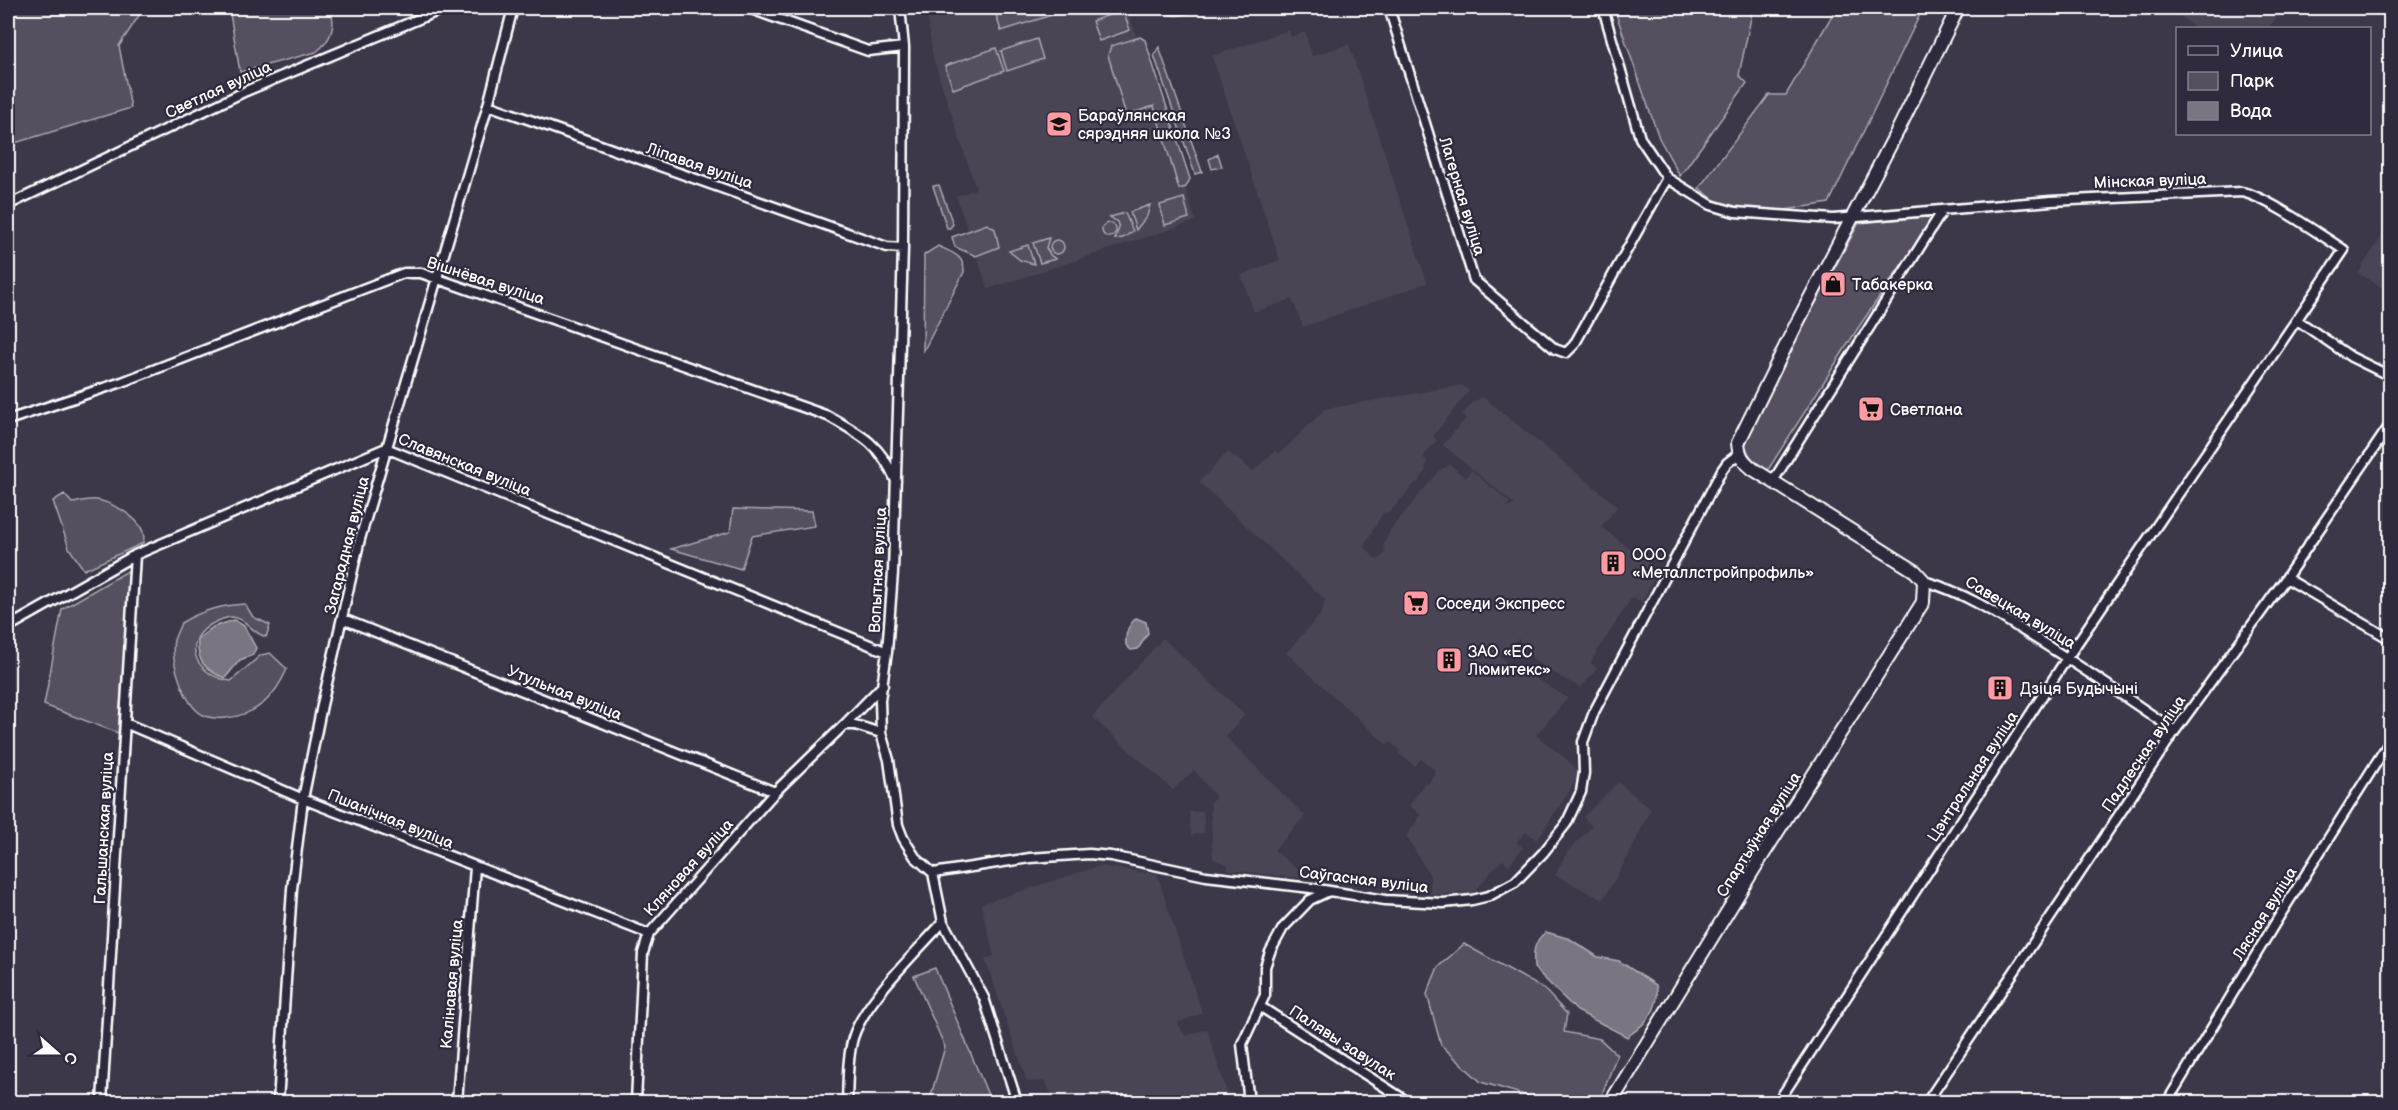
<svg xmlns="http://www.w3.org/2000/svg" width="2398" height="1110" viewBox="0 0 2398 1110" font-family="'Balsamiq Sans',sans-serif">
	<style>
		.built { fill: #494455 }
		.green { fill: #555060; stroke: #aaa8b0; stroke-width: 1.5 }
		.water { fill: #797682; stroke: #afadb4; stroke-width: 1.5 }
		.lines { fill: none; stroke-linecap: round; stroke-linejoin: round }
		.minor-casing { stroke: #fff; stroke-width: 13 }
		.secondary-casing { stroke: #fff; stroke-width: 16 }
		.minor { stroke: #2f2a3d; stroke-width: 8 }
		.secondary { stroke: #2f2a3d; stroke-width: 12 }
		.labels { text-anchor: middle; stroke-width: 4.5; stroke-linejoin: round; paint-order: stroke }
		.street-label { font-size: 16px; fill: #fff; stroke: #2f2a3d }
		.poi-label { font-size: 16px; fill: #fff; stroke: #2f2a3d; text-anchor: start }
	</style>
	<rect width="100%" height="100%" fill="#3c3749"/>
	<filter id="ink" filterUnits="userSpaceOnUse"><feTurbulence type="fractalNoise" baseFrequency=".0167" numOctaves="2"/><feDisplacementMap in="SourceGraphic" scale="12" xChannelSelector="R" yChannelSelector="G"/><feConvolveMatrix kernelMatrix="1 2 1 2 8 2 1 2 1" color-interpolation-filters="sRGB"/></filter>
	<g filter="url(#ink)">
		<path class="built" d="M926,8H1127L1196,221L988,289L956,196L976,189L933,58Z
			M2171,8H2285L2268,28H2194Z
			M1289,30L1291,37L1305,32L1312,56L1349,44L1427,283L1303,327L1292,299L1254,312L1241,275L1280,260L1212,56Z
			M2390,223V293L2358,273Z
			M1462,385L1469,391L1433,436L1437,440L1423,457L1427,461L1425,472L1418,483L1416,482L1391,511L1383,513L1364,546L1373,556L1378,560L1385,553L1384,544L1390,530L1440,470L1450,465L1466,478L1471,470L1510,503L1507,507H1511L1514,504L1443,445L1466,418L1462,415L1473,402L1483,397L1618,506L1601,527L1653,566V580L1642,602L1632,597L1590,663L1597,668L1581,688L1548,670L1527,654L1531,650L1518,639L1499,656L1524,677L1528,673L1568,698L1536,735L1570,762L1580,775L1537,840L1526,832L1516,842L1523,848L1509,865L1502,860L1473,893L1436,895L1430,893V876L1406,836L1421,815L1409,806L1425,782L1428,784L1436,771L1421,759L1415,766L1398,753L1400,750L1390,742L1387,745L1286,653L1321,614L1326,598L1325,600L1199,482L1228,452L1253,471L1275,451L1279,454L1325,409Z
			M1163,638L1245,715L1226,737L1305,816L1274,850L1301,872L1299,878L1228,870V865L1213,859L1210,802L1216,797L1194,770L1173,790L1092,717Z
			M1618,782L1651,809L1629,855L1603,900L1555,875L1568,851L1592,826L1583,817Z
			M1203,811L1205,833L1191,835L1189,812Z
			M1099,866L1157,874L1202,1013L1178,1023L1185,1036L1207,1029L1230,1102H1055L1045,1081L1027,1082L985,959L994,956L981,904Z"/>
		<path class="green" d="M8,8H144L119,46L131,108L8,145Z
			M229,8H330C337,25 331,41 316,52L240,72Z
			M994,8H1074L1001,31Z
			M1159,8H1204C1189,13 1172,22 1159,8Z
			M1614,8H1753L1739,75L1747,83L1680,176L1659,138Z
			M1827,8H1923L1829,203L1779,211L1722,206L1699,188L1769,95H1786L1834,12Z
			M1123,10L1130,30L1099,41L1092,21Z
			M1140,37L1145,40L1190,179L1186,187L1179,189L1154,106L1126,115L1108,55L1111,46Z
			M1037,39L1043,59L1007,71L1001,51Z
			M1159,47L1202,172L1195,174L1154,55Z
			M996,48L1004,71L953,89L945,66Z
			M1218,154L1222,167L1212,169L1209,159Z
			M939,185L953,224L950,228H947L933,186Z
			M1184,198L1189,218L1165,225L1160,205Z
			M1150,205L1147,216L1136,230L1130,212Z
			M1125,213L1133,231L1123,238L1115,239L1119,228L1117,222L1110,217Z
			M1935,216L1858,328L1766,473C1752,459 1742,451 1746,431L1859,223Z
			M1102 230a7 7 0 1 1 14 0a7 7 0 1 1-14 0Z
			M987,224L995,229L999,247L976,256L955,247L952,237Z
			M1049,238L1046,248L1051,256L1056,259L1040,263L1033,243Z
			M1050 247a7 7 0 1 1 14 0a7 7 0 1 1-14 0Z
			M1028,245L1034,264L1020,260L1009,251Z
			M938,246C950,252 965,255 964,272L923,352L924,255Z
			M64,494L72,503C80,502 88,499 96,500C113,502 150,522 143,543L84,570L69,548L53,501Z
			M733,509L812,511L815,526L752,536L741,569L671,549L730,532Z
			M131,569L118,733L44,705L62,609Z
			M245,604L253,617L270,625L266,637C251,633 246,617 231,617C224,618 215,622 210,625C178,646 201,678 231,681L261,655L270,653L287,669C275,697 257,715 226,718C219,719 209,718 203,715C184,705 170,660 174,640C176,634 179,628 181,623C200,611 222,605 245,604Z
			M1464,944L1544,989L1567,1014L1564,1032L1600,1039L1617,1055L1599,1102H1548L1481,1082L1441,1045L1427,994L1438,967Z
			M935,968L991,1102H929L945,1047L914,976Z"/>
		<path class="water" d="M1136,618L1146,622L1148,633L1138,649L1131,650L1126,645C1125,635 1128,625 1136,618Z
			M234,620L244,626L256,648L253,655L240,660L225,678C205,671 196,660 198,639L213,627Z
			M1546,932L1570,939L1598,957L1619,961L1656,985C1662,1008 1645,1025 1627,1037L1577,1011L1534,968C1533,954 1533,941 1546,932Z"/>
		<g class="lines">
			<defs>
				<path id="minor" d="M748,8L868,51L904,47
					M900,8L904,47L903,248L893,572L887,652L880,700L881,733L889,760L898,825L903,838L915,857L933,873L943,922L984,998L1017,1102
					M1389,8L1474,280L1555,349L1566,353L1574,345L1667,178
					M1603,8L1640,138L1667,178L1711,205L1735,212L1833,219L2051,201L2241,192C2264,195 2322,236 2344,250L2067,658L1778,1102
					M488,105L887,247L903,248
					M8,205L246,91L445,8
					M2297,320L2351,357L2390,376
					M8,420L122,382L404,273H421L828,416C862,435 880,444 896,481
					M1773,481L1943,210
					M2286,578L2390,639
					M1924,581C1963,592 1996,613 2030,635C2079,665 2127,698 2175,731
					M343,619L775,792
					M8,627L135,555L386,448L887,652
					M125,723L303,799L649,934
					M844,725L883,685
					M933,873L1030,858L1089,854L1111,856L1206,876L1311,888L1385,900L1443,903L1472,900L1489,896L1515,882L1543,853L1566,824L1581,792L1584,773L1583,742L1594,712L1722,470L1727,463L1739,454
					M1261,1007L1408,1102
					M102,1102L135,555
					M278,1102L292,889L303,799L322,705L360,539L488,105L513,8
					M457,1102L475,867
					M636,1102L643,953L649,934L775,792L844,725H855L881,733
					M847,1102C848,1081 847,1059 853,1038C864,1001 917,952 943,922
					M1249,1102L1242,1044L1265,995V967L1270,952L1283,928L1310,900L1327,892
					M1927,1102L2175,731L2286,578L2390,425
					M2167,1102L2277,920L2390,741"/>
				<path id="secondary" d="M1611,1102L1755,867L1923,602L1924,581L1915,571L1753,469C1743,461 1739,456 1738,443L1796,325L1899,128L1958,8"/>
			</defs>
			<use href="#minor" class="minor-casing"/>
			<use href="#secondary" class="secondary-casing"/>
			<use href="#minor" class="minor"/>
			<use href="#secondary" class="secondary"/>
		</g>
	</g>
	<defs>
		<symbol id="school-square" viewBox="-11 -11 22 22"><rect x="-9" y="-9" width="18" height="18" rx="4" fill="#ff9aa2" stroke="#2f2a3d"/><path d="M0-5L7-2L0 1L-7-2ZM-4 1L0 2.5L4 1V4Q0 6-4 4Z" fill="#111"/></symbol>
		<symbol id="shop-square" viewBox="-11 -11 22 22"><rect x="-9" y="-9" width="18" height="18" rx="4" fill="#ff9aa2" stroke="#2f2a3d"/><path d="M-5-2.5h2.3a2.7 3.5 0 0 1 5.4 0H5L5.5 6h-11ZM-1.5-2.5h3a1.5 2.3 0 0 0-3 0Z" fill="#111"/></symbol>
		<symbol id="supermarket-square" viewBox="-11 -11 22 22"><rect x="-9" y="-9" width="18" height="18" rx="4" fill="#ff9aa2" stroke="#2f2a3d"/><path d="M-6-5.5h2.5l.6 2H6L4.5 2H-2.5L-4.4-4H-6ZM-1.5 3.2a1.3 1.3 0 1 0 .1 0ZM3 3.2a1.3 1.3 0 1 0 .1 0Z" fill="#111"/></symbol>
		<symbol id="building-square" viewBox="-11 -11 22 22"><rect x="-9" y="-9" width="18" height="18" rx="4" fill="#ff9aa2" stroke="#2f2a3d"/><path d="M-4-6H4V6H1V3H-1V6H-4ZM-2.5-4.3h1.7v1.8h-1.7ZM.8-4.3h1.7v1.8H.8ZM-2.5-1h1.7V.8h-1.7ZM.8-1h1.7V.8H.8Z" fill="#111"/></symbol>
	</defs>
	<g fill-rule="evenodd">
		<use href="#school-square" x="1044" y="109" width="30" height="30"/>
		<use href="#shop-square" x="1818" y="269" width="30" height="30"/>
		<use href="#supermarket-square" x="1856" y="394" width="30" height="30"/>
		<use href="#building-square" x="1598" y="548" width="30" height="30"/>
		<use href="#supermarket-square" x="1401" y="588" width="30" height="30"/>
		<use href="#building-square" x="1434" y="645" width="30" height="30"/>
		<use href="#building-square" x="1985" y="673" width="30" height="30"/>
	</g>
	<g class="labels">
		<g class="street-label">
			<text transform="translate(218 89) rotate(-25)" y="6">Светлая вуліца</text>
			<text transform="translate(700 165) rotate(19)" y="6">Ліпавая вуліца</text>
			<text transform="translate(2150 180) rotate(-2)" y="6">Мінская вуліца</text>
			<text transform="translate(1463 196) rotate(73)" y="6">Лагерная вуліца</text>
			<text transform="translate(486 280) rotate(18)" y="6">Вішнёвая вуліца</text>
			<text transform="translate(465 464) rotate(22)" y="6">Славянская вуліца</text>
			<text transform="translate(346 545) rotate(-76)" y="6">Загарадная вуліца</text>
			<text transform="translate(877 570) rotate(-87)" y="6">Вопытная вуліца</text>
			<text transform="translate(2021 612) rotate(31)" y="6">Савецкая вуліца</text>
			<text transform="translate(565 692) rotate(22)" y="6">Утульная вуліца</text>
			<text transform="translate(2143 753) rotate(-56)" y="6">Падлесная вуліца</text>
			<text transform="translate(1972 776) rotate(-57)" y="6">Цэнтральная вуліца</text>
			<text transform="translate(391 818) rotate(22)" y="6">Пшанічная вуліца</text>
			<text transform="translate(103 828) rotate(-87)" y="6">Гальшанская вуліца</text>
			<text transform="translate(1758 834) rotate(-58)" y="6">Спартыўная вуліца</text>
			<text transform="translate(688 867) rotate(-48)" y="6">Кляновая вуліца</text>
			<text transform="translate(1364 879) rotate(7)" y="6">Саўгасная вуліца</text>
			<text transform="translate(2264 913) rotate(-58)" y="6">Лясная вуліца</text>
			<text transform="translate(451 984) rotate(-85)" y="6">Калінавая вуліца</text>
			<text transform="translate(1343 1042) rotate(33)" y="6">Палявы завулак</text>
		</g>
		<g class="poi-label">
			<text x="1078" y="121">Бараўлянская<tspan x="1078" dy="18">сярэдняя школа №3</tspan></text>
			<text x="1852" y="290">Табакерка</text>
			<text x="1890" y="415">Светлана</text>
			<text x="1632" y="560">ООО<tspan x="1632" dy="18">«Металлстройпрофиль»</tspan></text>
			<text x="1436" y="609">Соседи Экспресс</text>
			<text x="1468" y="657">ЗАО «ЕС<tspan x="1468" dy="18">Люмитекс»</tspan></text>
			<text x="2020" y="694">Дзіця Будычыні</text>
		</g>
	</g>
	<rect width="2398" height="1110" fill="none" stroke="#2f2a3d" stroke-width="30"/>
	<rect x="15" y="15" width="2368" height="1080" fill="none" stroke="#fff" stroke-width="2" filter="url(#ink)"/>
	<rect x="2176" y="27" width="195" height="108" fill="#2f2a3d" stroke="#827f8b" stroke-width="1.5"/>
	<rect x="2188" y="46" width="30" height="9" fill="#2f2a3d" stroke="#827f8b" stroke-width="1.5"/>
	<text x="2230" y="57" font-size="18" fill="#ffffff">Улица</text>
	<rect x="2188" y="72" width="30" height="18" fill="#555060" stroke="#827f8b" stroke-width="1.5"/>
	<text x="2230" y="87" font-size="18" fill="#ffffff">Парк</text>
	<rect x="2188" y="102" width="30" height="18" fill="#797682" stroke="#827f8b" stroke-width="1.5"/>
	<text x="2230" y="117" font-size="18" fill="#ffffff">Вода</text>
	<g transform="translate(57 1053) rotate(111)" stroke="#2f2a3d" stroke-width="4.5" paint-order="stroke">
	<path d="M0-4.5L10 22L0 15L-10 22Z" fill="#ffffff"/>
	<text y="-9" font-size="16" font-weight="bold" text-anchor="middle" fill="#ffffff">С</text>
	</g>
</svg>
